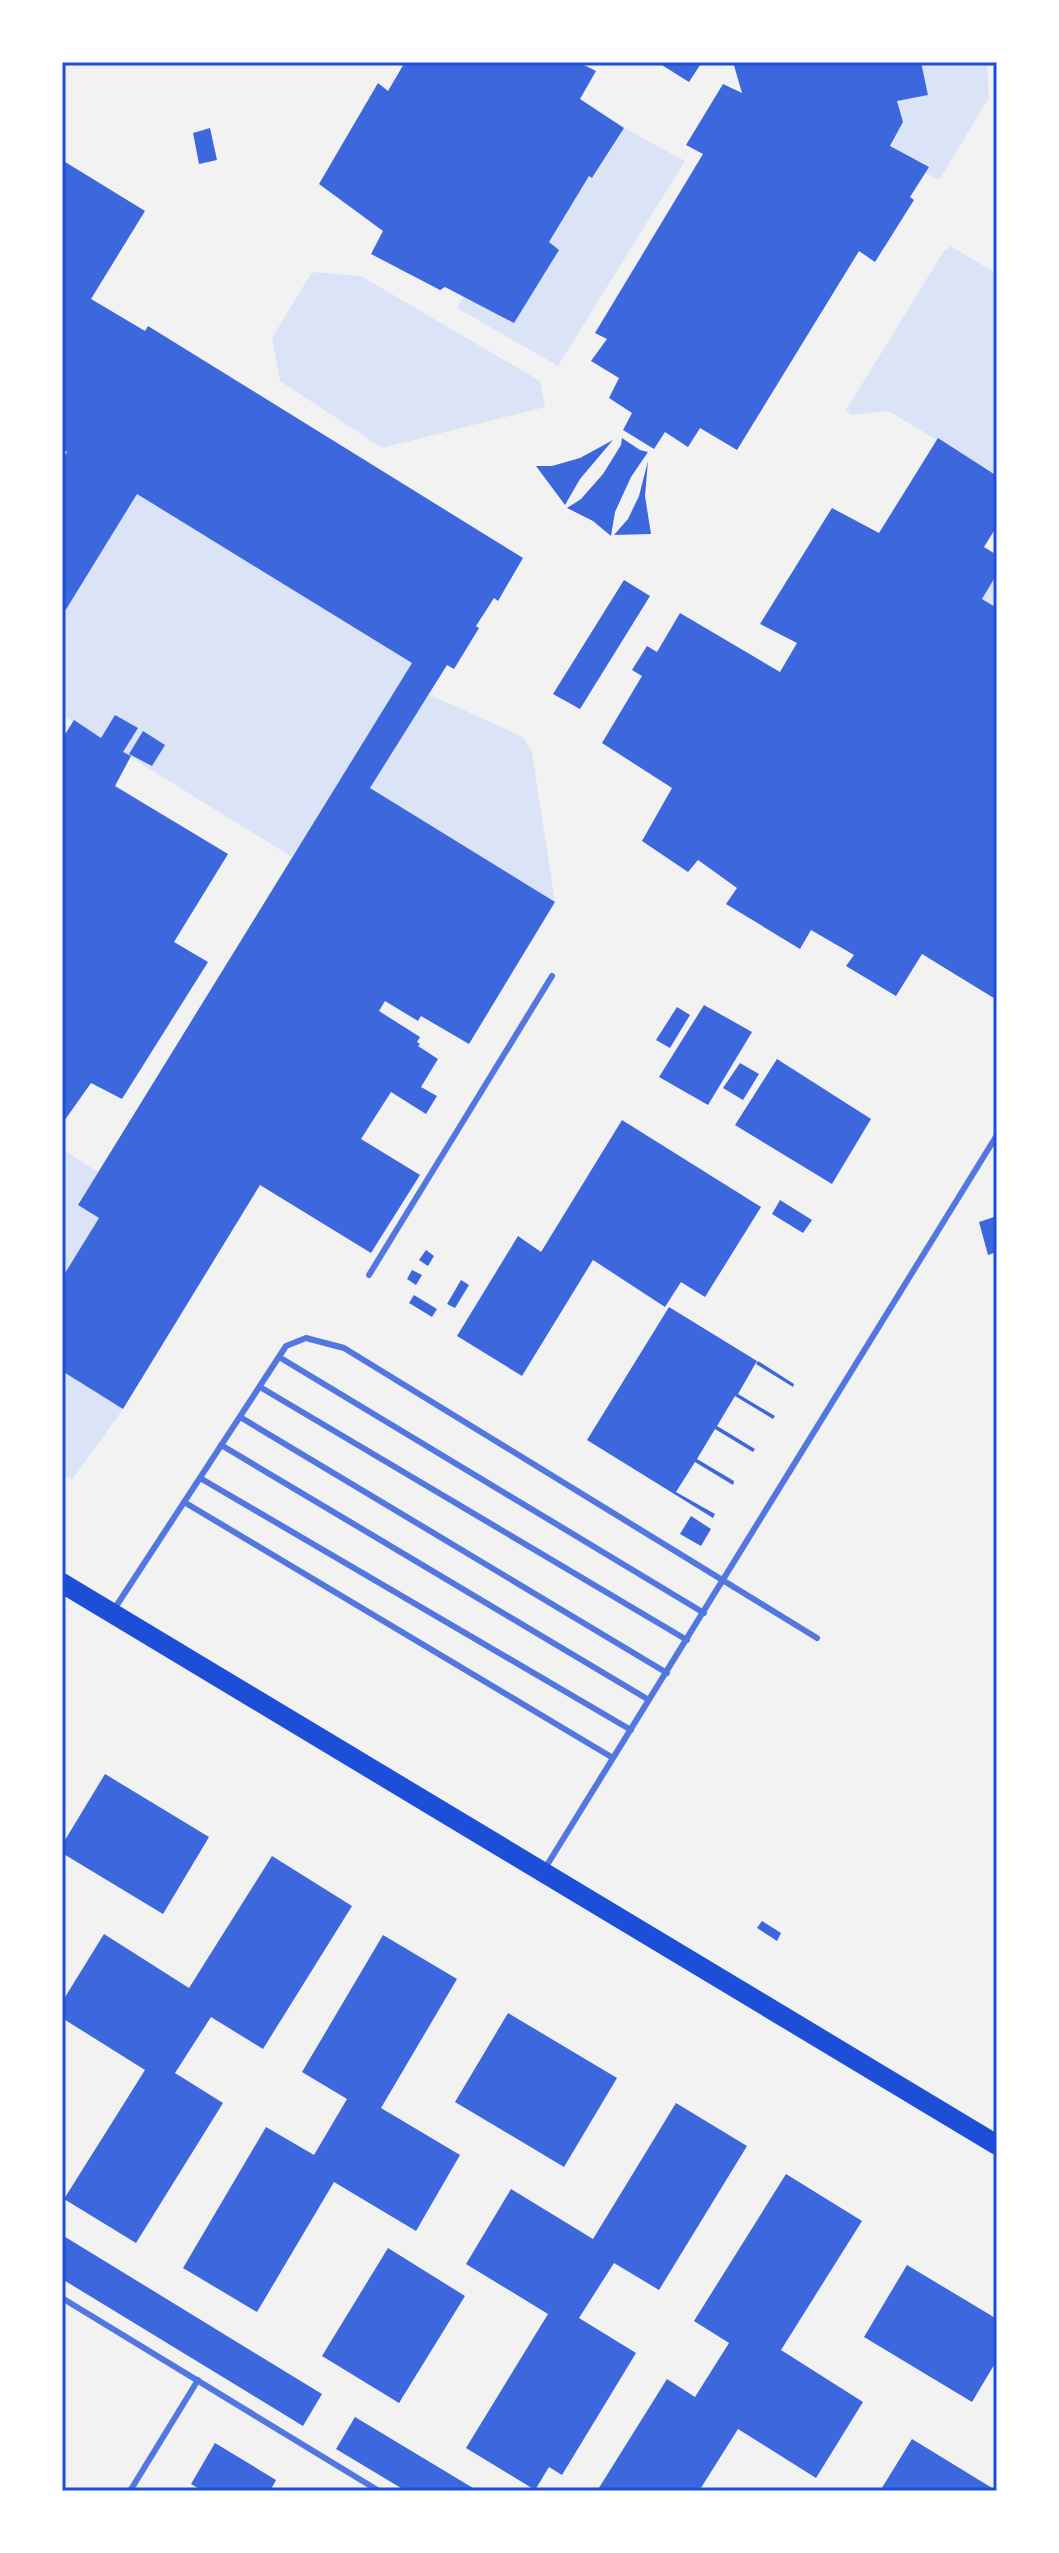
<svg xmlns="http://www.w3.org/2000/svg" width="1059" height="2553" viewBox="0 0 1059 2553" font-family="'Archivo Narrow',sans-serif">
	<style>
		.green { fill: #dbe4f7 }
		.building { fill: #3d67dc }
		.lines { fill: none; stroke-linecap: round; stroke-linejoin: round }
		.service { stroke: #5277de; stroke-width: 6 }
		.primary { stroke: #1d4ed8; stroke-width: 20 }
		.neatline { fill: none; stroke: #1d4ed8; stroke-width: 3 }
	</style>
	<rect width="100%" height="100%" fill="#f2f2f2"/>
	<path class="green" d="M921,62H987L989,98L939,180L925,173L929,167L891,147L903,122L897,101L928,94Z
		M624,128L685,161L558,366L457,308L463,297L559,250L549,242L589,176L593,178Z
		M951,246L997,274V476L888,411L851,415L846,410L944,251Z
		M312,272L361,276L540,381L545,407L382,448L280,381L272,338Z
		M137,494L412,663L292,857L62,715V616Z
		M997,574V608L982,599Z
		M428,694L523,737L532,752L555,902L370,788Z
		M62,1149L98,1172L78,1205L99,1218L62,1278Z
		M62,1371L123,1409L72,1480L62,1474Z"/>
	<path class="building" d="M405,62H578L596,71L580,99L624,128L592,178L589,176L549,242L559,250L514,323L445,287L440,290L371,254L383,231L319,184L378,83L388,91Z
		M657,62H702L689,82Z
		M733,62H921L928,95L897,101L903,122L890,146L929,167L910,197L914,200L875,262L859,251L737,450L700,428L688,447L665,432L654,449L623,430L632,413L609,398L619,378L591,361L607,339L595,333L703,154L686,145L723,84L742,93Z
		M210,128L217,160L199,164L193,133Z
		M62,160L145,211L91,299L145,331L148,326L523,558L498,601L494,598L476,626L479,628L454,669L447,665L370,788L555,902L469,1044L421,1016L418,1021L385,1001L379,1011L420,1037L417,1042L420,1044L418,1046L438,1059L421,1087L437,1096L426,1114L391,1092L361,1139L420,1175L371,1253L260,1185L123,1409L62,1371V1278L99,1218L78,1205L412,663L137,494L62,616V461L67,452L62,449Z
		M622,438L640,450L648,452L631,477L615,512L611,536L593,521L567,508L581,499L603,474L621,445Z
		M938,438L997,476V526L984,547L997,555V574L982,599L997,608V1000L922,954L896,996L846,966L854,955L811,930L800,949L726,904L737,888L698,860L688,872L642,841L672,788L602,743L642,676L632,670L647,646L657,652L680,613L780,672L797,643L760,624L832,508L879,533Z
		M613,440L580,479L565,505L536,466H552L580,458Z
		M648,461L645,496L651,534L614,535L628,519L639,496Z
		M624,580L650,596L580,709L553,694Z
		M115,715L138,728L123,752L131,756L115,786L228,854L174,942L208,962L122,1099L91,1083L62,1124V739L74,720L101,738Z
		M143,731L165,745L152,766L129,754Z
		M704,1005L752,1032L708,1105L659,1077Z
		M677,1007L690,1015L670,1048L656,1040Z
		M777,1059L871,1119L832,1184L735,1125Z
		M740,1063L759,1074L743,1100L723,1088Z
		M622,1120L761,1207L705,1297L681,1282L665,1307L593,1260L522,1376L457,1336L518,1236L541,1252Z
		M780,1200L812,1220L803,1233L772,1214Z
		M997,1216V1252L988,1255L979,1222Z
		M426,1250L434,1256L428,1266L419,1260Z
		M412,1270L422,1275L416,1285L407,1279Z
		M461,1280L469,1285L455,1308L447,1304Z
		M414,1295L437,1309L432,1317L409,1303Z
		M669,1307L757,1361L738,1394L775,1416L773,1419L735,1396L717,1426L755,1449L753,1452L715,1429L697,1459L734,1481L733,1485L695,1462L676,1492L715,1514L713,1518L587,1440Z
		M758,1361L794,1384L793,1387L756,1364Z
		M691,1516L711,1529L701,1546L680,1534Z
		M105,1774L209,1837L163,1914L62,1853V1845Z
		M272,1856L352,1906L263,2049L211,2017L175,2073L223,2103L136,2243L64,2199L145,2070L62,2018V2002L104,1934L189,1988Z
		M762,1921L781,1933L777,1941L757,1928Z
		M383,1935L457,1979L381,2108L460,2155L416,2231L334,2182L257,2312L183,2268L266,2127L314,2155L347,2099L302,2072Z
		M508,2013L617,2078L564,2167L455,2102Z
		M676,2103L747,2146L659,2290L614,2263L579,2318L636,2353L562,2475L549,2467L535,2490L466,2448L548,2314L466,2264L511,2189L593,2239Z
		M786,2174L862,2221L781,2350L863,2402L816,2478L738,2429L699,2491H597L667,2379L695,2397L729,2343L694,2321Z
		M62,2235L322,2394L303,2426L62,2279Z
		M388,2248L465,2296L399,2403L322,2356Z
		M907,2265L997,2319V2360L972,2402L864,2337Z
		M355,2417L478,2491H406L336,2449Z
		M912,2439L997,2491H880Z
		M215,2443L276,2480L270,2491H203L191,2484Z"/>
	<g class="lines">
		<path class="service" d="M369,1275L552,976
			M279,1357L704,1613
			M260,1387L687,1640
			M240,1417L667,1673
			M221,1445L649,1700
			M200,1478L631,1730
			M184,1502L613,1758
			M113,1611L286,1346L306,1338L344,1348L817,1638
			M544,1870L997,1135
			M62,2298L379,2491
			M130,2491L198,2380"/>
		<path class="primary" d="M62,1583L997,2145"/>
	</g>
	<rect width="1059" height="2553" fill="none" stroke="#ffffff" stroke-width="128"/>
	<rect x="64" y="64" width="931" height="2425" class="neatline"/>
</svg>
